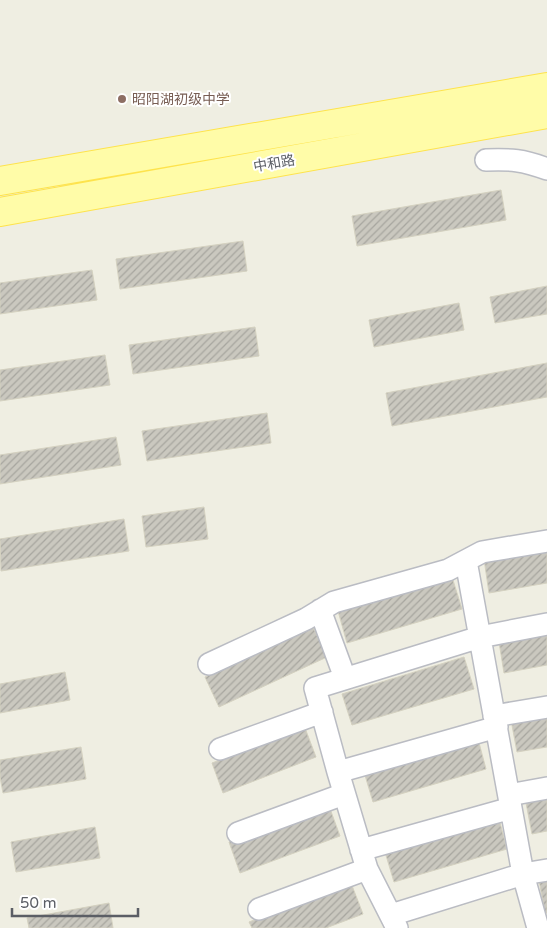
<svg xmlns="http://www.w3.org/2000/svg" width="547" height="928" viewBox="0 0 547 928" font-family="'Varela Round','Noto Sans SC',sans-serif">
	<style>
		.building { fill: url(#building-hatch); stroke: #d4d1c0 }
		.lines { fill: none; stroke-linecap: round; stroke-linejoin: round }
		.minor-casing { stroke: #babcc3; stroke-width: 24 }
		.major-casing { stroke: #fee34c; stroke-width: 30 }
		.minor { stroke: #fff; stroke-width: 21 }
		.major { stroke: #fffca8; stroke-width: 28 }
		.education-dot { fill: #8d6e63; stroke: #fff; stroke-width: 2 }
		.labels { text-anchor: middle; stroke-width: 4; stroke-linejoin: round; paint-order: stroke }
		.education-label { font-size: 14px; fill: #785e54; stroke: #fff; text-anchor: start }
		.street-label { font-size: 14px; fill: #5b5e65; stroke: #fff }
	</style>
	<defs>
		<pattern id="building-hatch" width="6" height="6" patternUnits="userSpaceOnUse" patternTransform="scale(1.25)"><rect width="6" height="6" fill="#cac8bf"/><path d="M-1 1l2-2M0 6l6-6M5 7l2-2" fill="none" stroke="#a7a69f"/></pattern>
	</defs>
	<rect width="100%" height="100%" fill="#efeee2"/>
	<path class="building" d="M501,190L506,220L357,246L352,216Z
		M243,241L247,271L120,289L116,259Z
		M92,270L97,300L0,314V283Z
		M547,286V314L495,323L490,297Z
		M459,303L464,330L374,347L369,320Z
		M255,327L259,356L133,374L129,345Z
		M105,355L110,385L0,401V370Z
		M547,363V397L392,426L386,393Z
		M267,413L271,443L147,461L142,431Z
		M116,437L121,465L0,484V455Z
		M204,507L208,539L146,547L142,516Z
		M124,519L129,551L1,571L0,539Z
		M547,548V583L489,593L484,559Z
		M452,577L462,609L347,643L338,611Z
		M313,627L327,657L219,707L205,677Z
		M547,634V665L504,673L499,642Z
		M464,657L474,689L352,725L342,694Z
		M65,672L70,700L0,713V684Z
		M547,714V747L517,752L511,720Z
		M305,728L316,757L223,793L212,763Z
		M478,739L486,769L373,802L364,772Z
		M81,747L86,779L3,793L0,777V760Z
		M547,799V831L532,834L526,803Z
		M329,806L340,836L240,873L229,842Z
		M499,819L507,849L394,882L385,852Z
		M95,827L100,858L16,872L11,842Z
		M547,879V913H545L539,880Z
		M351,883L363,914L326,928H252L249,922Z
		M109,903L113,928H29L27,918Z"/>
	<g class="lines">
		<defs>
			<path id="minor" d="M486,160C511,159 523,160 547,169
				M466,561L523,874L538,928
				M320,610L345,678
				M209,664L306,619L334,602L448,570L482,552L547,541
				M494,716L547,707
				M220,749L322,712
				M338,772L497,727
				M509,795L547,788
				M238,833L344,794
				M361,850L511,808
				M259,909L367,869
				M391,915L523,874L547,870
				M397,928L367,869L338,772L315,688L480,637L547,624"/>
			<path id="major" d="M0,181L547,87
				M0,212L547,114"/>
		</defs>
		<use href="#minor" class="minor-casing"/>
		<use href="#major" class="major-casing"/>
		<use href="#minor" class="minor"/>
		<use href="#major" class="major"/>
	</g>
	<circle class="education-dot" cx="122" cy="99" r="5"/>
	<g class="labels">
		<g class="education-label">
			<text x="132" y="104">昭阳湖初级中学</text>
		</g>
		<g class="street-label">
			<text transform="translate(274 163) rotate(-10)" y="5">中和路</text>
		</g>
	</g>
	<path d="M12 908v8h126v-8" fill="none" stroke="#5b5e65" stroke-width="2.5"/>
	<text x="20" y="908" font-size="15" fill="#5b5e65" stroke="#ffffff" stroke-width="4" paint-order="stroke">50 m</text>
</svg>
